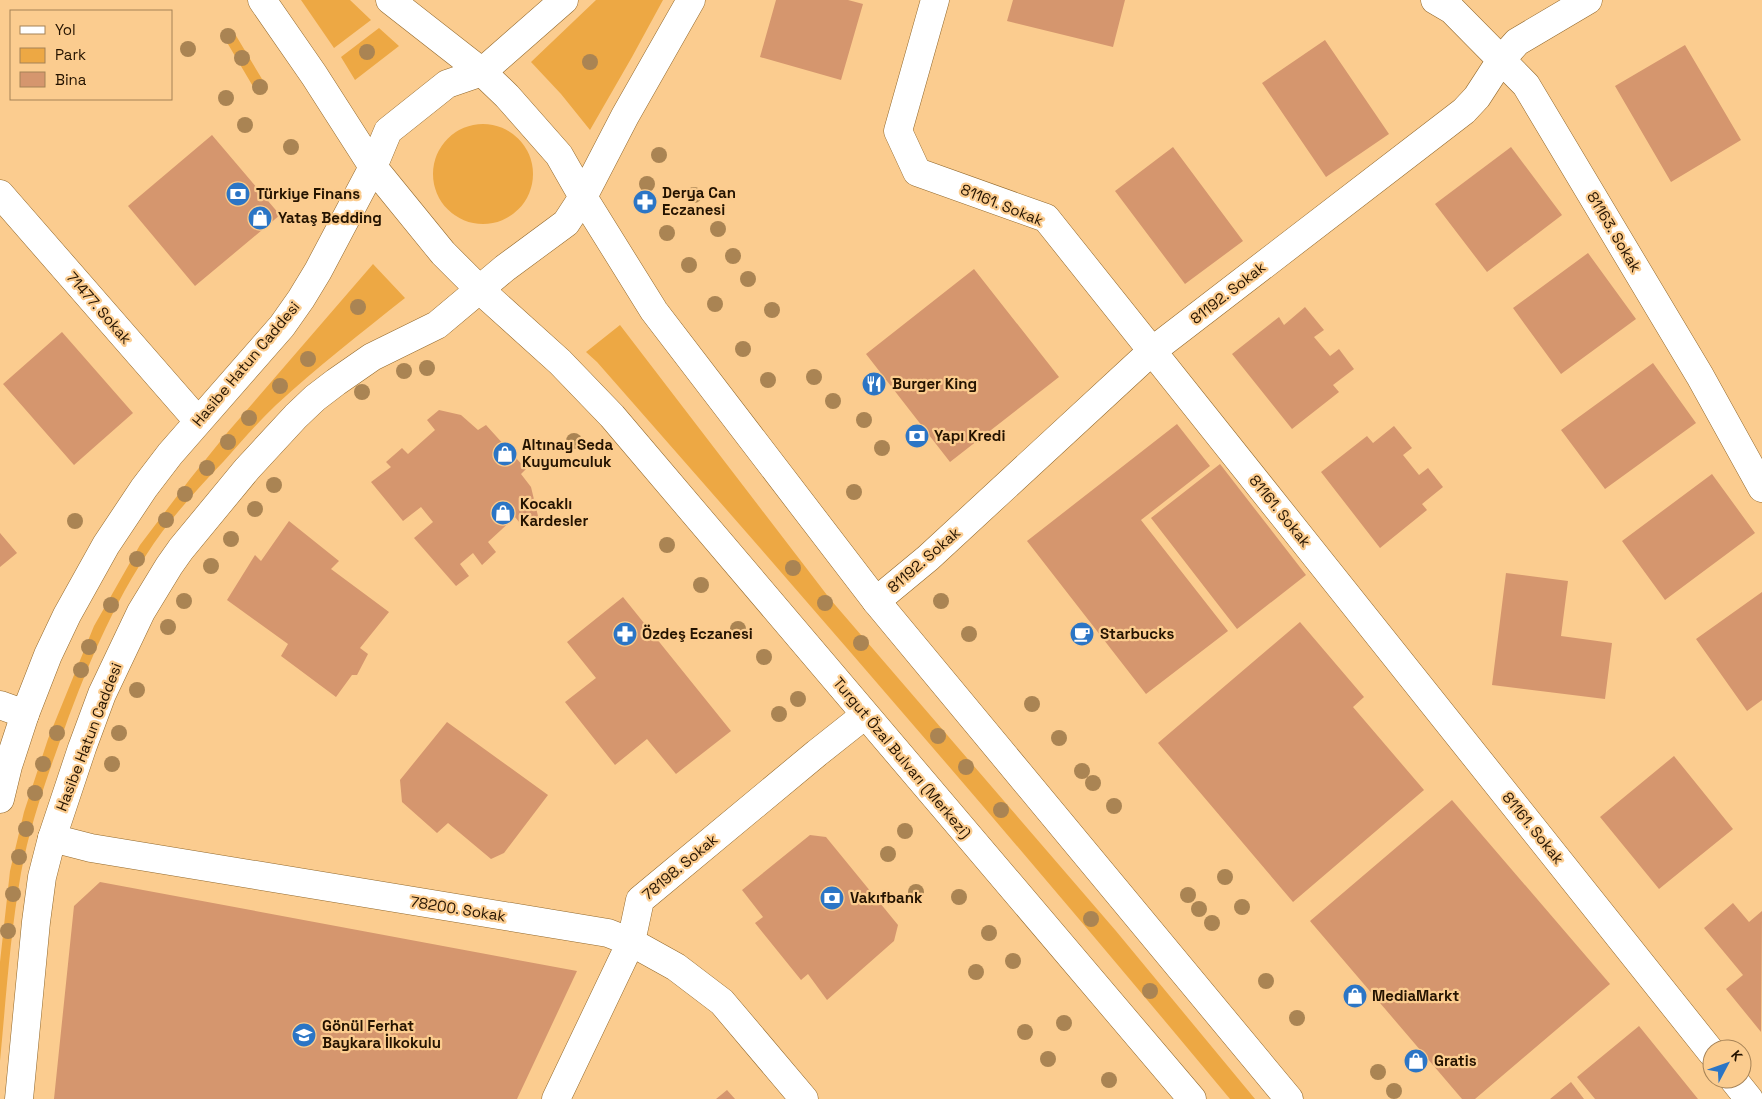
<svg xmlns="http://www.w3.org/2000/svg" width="1762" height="1099" viewBox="0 0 1762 1099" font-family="'Space Grotesk',sans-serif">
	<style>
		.green { fill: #eda844 }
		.building { fill: #d5966e }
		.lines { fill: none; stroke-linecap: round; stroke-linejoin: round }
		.minor-casing { stroke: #92682b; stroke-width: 29 }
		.major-casing { stroke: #92682b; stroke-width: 29 }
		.minor { stroke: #fff; stroke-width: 28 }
		.major { stroke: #fff; stroke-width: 28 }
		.tree { fill: #aa8453 }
		.labels { text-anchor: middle; stroke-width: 4.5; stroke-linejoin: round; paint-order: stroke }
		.poi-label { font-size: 15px; font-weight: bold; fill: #241300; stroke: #fbcc8f; text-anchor: start }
		.street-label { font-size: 15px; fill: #241300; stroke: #fbcc8f }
	</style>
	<rect width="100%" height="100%" fill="#fbcc8f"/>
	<path class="green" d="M301,0H350L371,20L334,48Z
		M596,0H663L632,57L590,130L561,94L531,62Z
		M379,28L399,46L355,80L341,57Z
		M232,29L268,89L258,95L222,34Z
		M433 174a50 50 0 1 1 100 0a50 50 0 1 1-100 0Z
		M373,264L405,298C361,333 317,367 276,405C258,422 241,442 224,461C202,484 181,507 162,532C118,592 89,661 64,730C47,777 30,824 21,873C10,935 6,999 0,1061V962L10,871L24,812L48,739L94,626L140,545L190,479L227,433Z
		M620,325L830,599L1116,931L1255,1099H1230C1023,850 811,605 597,362L586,352Z"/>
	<path class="building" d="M776,0H848L863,4L841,80L760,57Z
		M1013,0H1125L1113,47L1007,21Z
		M1325,40L1389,134L1326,177L1262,83Z
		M1685,45L1741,140L1671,182L1615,86Z
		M212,135L280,215L195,286L128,206Z
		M1173,147L1243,241L1185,284L1115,191Z
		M1511,147L1562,215L1487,272L1435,204Z
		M1588,253L1636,319L1561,374L1513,308Z
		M974,269L1059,377L950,462L866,354Z
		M1305,307L1324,330L1314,337L1330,356L1339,349L1354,369L1333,385L1339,392L1292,429L1232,354L1279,317L1284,325Z
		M62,332L133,413L74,465L3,384Z
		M1653,363L1696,423L1605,489L1561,430Z
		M439,410L461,415L478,430L486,425L526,469L521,474L531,487L538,516L524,528L515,517L488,542L496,552L482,565L473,553L460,564L469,576L456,586L414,538L433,522L421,507L403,521L371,482L391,467L386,462L402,448L408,454L435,430L427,420Z
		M1177,424L1210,466L1141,520L1228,631L1146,694L1027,541Z
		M1394,426L1412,448L1403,455L1419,475L1428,468L1443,487L1422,504L1427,510L1380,548L1321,472L1367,436L1373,443Z
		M1220,464L1306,575L1237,629L1151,518Z
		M1712,474L1755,533L1665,600L1622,541Z
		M289,521L339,561L331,569L389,612L360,648L368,654L357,675H352L336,697L281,656L288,644L227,600L255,555L261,561Z
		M0,533L17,553L0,567Z
		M1506,573L1568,581L1561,636L1612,643L1605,699L1492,685Z
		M1762,592V700L1747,711L1696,639Z
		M623,597L731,731L676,774L647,739L615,765L565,702L596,678L567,642Z
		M1300,622L1364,697L1353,707L1424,790L1293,902L1158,743Z
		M447,722L548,795L504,853L491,859L448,823L437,833L402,802L400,780Z
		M1674,756L1733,829L1659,889L1600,817Z
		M1452,800L1610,984L1475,1099H1462L1310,921Z
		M810,835L826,837L898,925L894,941L827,1000L808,974L801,980L755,923L763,917L742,890Z
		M100,882L577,971L517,1099H54L74,906Z
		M1733,903L1749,922L1762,911L1761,1032L1726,989L1743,975L1704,928Z
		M1639,1026L1698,1099H1595L1577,1077Z
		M1571,1082L1584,1099H1550Z
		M727,1090L735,1099H716Z"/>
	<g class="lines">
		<defs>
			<path id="minor" d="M935,0L898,131L917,172L1046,218L1712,1053
				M1435,0L1452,10L1526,85L1700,376L1762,488
				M0,194L198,421
				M876,601L928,558L1152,351L1464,111L1477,97L1501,60L1517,42L1588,0
				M0,705L25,714
				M52,838L91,848L608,933L631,942L676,967L722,1002L804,1099
				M1733,1079L1749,1099
				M556,1099L631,942L640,900L817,753L865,715"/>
			<path id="major" d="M262,0L314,75L373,167L443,253L479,289L560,362L612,416L1192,1099
				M390,0L482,72L507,96L559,155L583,197L654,311L876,601L1289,1099
				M0,799L8,766L25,714L48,655L67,615L106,545L144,488L170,454L282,326L301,299L318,271L373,167L388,131L447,84L482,72L564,0
				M19,1099L36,922L42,877L52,838L82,748L102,694L141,612L169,566L181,549L247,469L296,416L315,398L336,382L372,357L437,325L505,268L566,223L583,197L625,116L691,0"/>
		</defs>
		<use href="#minor" class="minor-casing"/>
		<use href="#major" class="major-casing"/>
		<use href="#minor" class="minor"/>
		<use href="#major" class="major"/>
	</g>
	<g class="tree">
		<circle cx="228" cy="36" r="8"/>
		<circle cx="188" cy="49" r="8"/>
		<circle cx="367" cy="52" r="8"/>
		<circle cx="242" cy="58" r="8"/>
		<circle cx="590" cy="62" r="8"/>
		<circle cx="260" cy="87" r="8"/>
		<circle cx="226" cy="98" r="8"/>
		<circle cx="245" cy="125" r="8"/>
		<circle cx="291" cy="147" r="8"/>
		<circle cx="659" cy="155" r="8"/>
		<circle cx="647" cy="184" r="8"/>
		<circle cx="694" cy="195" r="8"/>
		<circle cx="718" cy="229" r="8"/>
		<circle cx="667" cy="233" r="8"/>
		<circle cx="733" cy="256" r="8"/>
		<circle cx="689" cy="265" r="8"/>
		<circle cx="748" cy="279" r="8"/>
		<circle cx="715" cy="304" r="8"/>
		<circle cx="358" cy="307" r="8"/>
		<circle cx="772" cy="310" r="8"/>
		<circle cx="743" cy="349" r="8"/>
		<circle cx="308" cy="359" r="8"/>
		<circle cx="427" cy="368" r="8"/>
		<circle cx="404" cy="371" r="8"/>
		<circle cx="814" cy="377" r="8"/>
		<circle cx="768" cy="380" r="8"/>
		<circle cx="280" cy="386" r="8"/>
		<circle cx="362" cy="392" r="8"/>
		<circle cx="833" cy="401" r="8"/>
		<circle cx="249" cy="418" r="8"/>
		<circle cx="864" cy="420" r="8"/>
		<circle cx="574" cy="441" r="8"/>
		<circle cx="228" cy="442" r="8"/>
		<circle cx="882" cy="448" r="8"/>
		<circle cx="207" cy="468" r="8"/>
		<circle cx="274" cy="485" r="8"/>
		<circle cx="854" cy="492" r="8"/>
		<circle cx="185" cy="494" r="8"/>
		<circle cx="255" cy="509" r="8"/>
		<circle cx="166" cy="520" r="8"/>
		<circle cx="75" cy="521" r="8"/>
		<circle cx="231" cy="539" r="8"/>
		<circle cx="667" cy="545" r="8"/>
		<circle cx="137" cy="559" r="8"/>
		<circle cx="211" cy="566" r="8"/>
		<circle cx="793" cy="568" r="8"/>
		<circle cx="701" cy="585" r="8"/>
		<circle cx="184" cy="601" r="8"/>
		<circle cx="941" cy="601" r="8"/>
		<circle cx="825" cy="603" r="8"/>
		<circle cx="111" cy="605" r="8"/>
		<circle cx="168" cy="627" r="8"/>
		<circle cx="738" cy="629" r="8"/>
		<circle cx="969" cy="634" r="8"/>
		<circle cx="861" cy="643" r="8"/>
		<circle cx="89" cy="647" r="8"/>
		<circle cx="764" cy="657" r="8"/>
		<circle cx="81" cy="670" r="8"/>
		<circle cx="137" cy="690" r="8"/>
		<circle cx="798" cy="699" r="8"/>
		<circle cx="1032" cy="704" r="8"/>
		<circle cx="779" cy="714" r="8"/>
		<circle cx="57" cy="733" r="8"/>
		<circle cx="119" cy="733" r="8"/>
		<circle cx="938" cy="736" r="8"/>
		<circle cx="1059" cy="738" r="8"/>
		<circle cx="43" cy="764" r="8"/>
		<circle cx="112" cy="764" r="8"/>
		<circle cx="966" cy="767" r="8"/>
		<circle cx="1082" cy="771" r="8"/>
		<circle cx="1093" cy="783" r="8"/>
		<circle cx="35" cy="793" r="8"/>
		<circle cx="1114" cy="806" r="8"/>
		<circle cx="1001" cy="810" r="8"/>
		<circle cx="26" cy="829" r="8"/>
		<circle cx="905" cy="831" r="8"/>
		<circle cx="888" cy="854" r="8"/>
		<circle cx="19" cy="857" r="8"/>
		<circle cx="1225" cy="877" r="8"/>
		<circle cx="916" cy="892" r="8"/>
		<circle cx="13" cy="894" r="8"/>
		<circle cx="1188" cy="895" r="8"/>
		<circle cx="959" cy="897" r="8"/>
		<circle cx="1242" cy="907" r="8"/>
		<circle cx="1199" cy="909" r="8"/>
		<circle cx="1091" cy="919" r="8"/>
		<circle cx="1212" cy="923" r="8"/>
		<circle cx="8" cy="931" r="8"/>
		<circle cx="989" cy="933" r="8"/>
		<circle cx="1013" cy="961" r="8"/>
		<circle cx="976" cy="972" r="8"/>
		<circle cx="1266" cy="981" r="8"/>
		<circle cx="1150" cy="991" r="8"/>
		<circle cx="1297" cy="1018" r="8"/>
		<circle cx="1064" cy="1023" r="8"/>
		<circle cx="1025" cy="1032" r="8"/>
		<circle cx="1048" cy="1059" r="8"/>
		<circle cx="1378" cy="1072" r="8"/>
		<circle cx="1109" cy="1080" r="8"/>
		<circle cx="1394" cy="1091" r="8"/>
	</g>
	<defs>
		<symbol id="bank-disc" viewBox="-11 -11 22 22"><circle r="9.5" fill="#2b75c5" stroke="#fbcc8f"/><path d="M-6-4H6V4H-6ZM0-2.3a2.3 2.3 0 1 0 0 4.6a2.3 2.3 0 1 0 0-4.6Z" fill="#fff"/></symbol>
		<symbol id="pharmacy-disc" viewBox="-11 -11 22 22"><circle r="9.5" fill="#2b75c5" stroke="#fbcc8f"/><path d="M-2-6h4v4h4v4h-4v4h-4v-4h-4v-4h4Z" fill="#fff"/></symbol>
		<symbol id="shop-disc" viewBox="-11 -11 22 22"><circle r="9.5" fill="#2b75c5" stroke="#fbcc8f"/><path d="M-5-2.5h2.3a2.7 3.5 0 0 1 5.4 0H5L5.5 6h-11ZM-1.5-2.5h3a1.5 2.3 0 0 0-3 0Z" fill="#fff"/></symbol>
		<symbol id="restaurant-disc" viewBox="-11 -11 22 22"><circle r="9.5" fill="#2b75c5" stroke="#fbcc8f"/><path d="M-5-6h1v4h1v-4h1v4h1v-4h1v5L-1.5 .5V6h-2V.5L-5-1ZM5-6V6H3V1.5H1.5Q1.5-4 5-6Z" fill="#fff"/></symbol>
		<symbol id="cafe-disc" viewBox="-11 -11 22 22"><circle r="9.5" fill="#2b75c5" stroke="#fbcc8f"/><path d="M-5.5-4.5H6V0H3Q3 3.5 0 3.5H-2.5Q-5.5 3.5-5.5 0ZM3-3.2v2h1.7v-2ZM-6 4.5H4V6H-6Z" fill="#fff"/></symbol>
		<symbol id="school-disc" viewBox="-11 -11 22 22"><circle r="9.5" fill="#2b75c5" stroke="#fbcc8f"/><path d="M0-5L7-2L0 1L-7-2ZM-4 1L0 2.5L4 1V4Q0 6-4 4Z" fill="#fff"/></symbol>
	</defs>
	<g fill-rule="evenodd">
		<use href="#bank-disc" x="224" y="180" width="28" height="28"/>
		<use href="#pharmacy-disc" x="631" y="188" width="28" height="28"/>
		<use href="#shop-disc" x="246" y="204" width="28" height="28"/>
		<use href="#restaurant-disc" x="860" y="370" width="28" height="28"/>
		<use href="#bank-disc" x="903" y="422" width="28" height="28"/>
		<use href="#shop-disc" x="491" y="440" width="28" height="28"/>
		<use href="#shop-disc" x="489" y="499" width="28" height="28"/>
		<use href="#pharmacy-disc" x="611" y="620" width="28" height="28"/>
		<use href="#cafe-disc" x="1068" y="620" width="28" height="28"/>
		<use href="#bank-disc" x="818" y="884" width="28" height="28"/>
		<use href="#shop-disc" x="1341" y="982" width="28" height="28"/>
		<use href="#school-disc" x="290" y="1021" width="28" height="28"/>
		<use href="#shop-disc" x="1402" y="1047" width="28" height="28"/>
	</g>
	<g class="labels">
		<g class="poi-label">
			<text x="662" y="198">Derya Can<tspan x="662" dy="17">Eczanesi</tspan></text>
			<text x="256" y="199">Türkiye Finans</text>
			<text x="278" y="223">Yataş Bedding</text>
			<text x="892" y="389">Burger King</text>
			<text x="934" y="441">Yapı Kredi</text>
			<text x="522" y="450">Altınay Seda<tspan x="522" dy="17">Kuyumculuk</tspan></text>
			<text x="520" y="509">Kocaklı<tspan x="520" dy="17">Kardesler</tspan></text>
			<text x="642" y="639">Özdeş Eczanesi</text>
			<text x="1100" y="639">Starbucks</text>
			<text x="850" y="903">Vakıfbank</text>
			<text x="1372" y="1001">MediaMarkt</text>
			<text x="322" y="1031">Gönül Ferhat<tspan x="322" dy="17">Baykara İlkokulu</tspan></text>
			<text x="1434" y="1066">Gratis</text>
		</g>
		<g class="street-label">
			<text transform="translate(1002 205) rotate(22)" y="5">81161. Sokak</text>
			<text transform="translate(1614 232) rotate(59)" y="5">81163. Sokak</text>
			<text transform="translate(1228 293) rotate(-38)" y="5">81192. Sokak</text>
			<text transform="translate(99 308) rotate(49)" y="5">71477. Sokak</text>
			<text transform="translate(246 364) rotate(-50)" y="5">Hasibe Hatun Caddesi</text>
			<text transform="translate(1280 511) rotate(51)" y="5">81161. Sokak</text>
			<text transform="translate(924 560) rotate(-41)" y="5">81192. Sokak</text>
			<text transform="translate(89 737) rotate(-69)" y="5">Hasibe Hatun Caddesi</text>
			<text transform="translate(902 758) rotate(50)" y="5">Turgut Özal Bulvarı (Merkezi)</text>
			<text transform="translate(1533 828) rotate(51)" y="5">81161. Sokak</text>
			<text transform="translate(680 867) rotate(-40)" y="5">78198. Sokak</text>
			<text transform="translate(458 909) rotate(9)" y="5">78200. Sokak</text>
		</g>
	</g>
	<rect x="10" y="10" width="162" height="90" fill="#fbcc8f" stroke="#a58256"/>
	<rect x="20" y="26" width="25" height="8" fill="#ffffff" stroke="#a58256"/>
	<text x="55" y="35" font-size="15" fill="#241300">Yol</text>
	<rect x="20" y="48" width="25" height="15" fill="#eda844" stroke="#a58256"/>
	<text x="55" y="60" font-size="15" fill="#241300">Park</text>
	<rect x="20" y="72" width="25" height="15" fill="#d5966e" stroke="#a58256"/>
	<text x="55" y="85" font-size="15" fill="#241300">Bina</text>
	<g transform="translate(1727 1064) rotate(49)"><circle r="24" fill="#fbcc8f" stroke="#a58256"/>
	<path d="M0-4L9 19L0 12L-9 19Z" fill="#2b75c5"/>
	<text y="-8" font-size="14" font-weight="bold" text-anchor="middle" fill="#241300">K</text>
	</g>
</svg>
